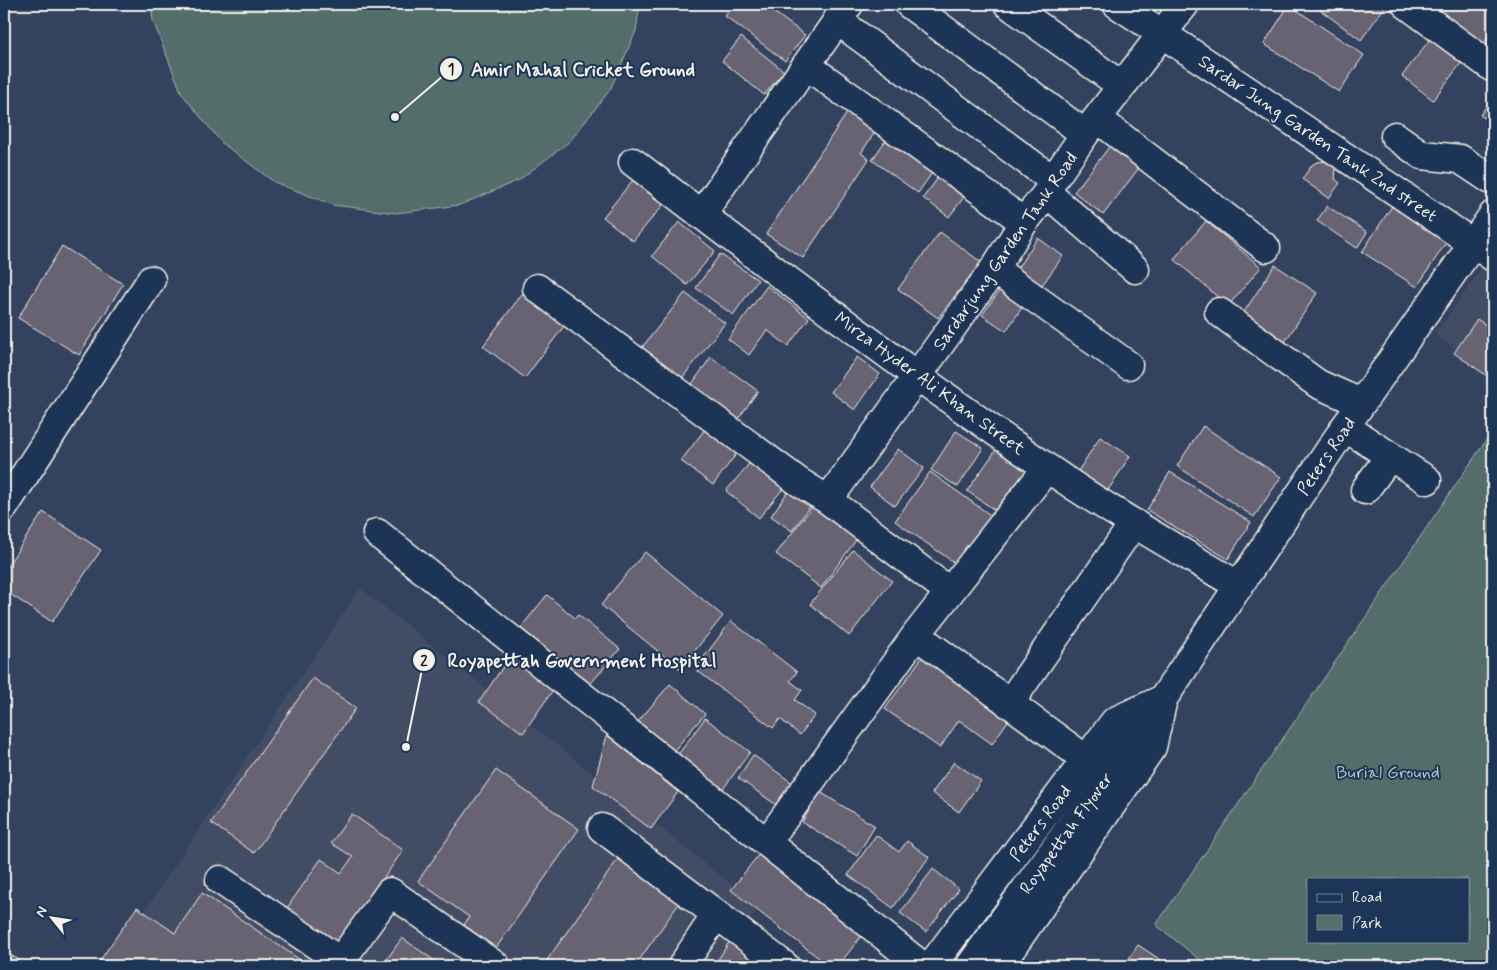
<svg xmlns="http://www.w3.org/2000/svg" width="1497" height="970" viewBox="0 0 1497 970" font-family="Mynerve,sans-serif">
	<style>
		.built { fill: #434d65 }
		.green { fill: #536e6b; stroke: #a4b0aa; fill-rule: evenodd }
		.building { fill: #676373; stroke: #f4f1e8 }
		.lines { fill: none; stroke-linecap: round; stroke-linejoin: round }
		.minor-casing { stroke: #f4f1e8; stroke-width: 31 }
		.major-casing { stroke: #f4f1e8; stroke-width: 31 }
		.minor { stroke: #1d3557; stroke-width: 28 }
		.major { stroke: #1d3557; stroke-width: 28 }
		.labels { text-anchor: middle; stroke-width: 4; stroke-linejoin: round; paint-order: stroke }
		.street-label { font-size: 18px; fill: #f4f1e8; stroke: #1d3557 }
		.park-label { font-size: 18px; fill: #bcc3bc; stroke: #1d3557 }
		.leader { fill: none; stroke: #f4f1e8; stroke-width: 2 }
		.callout-dot { fill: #f4f1e8; stroke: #1d3557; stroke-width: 2 }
		.mark-label { font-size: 15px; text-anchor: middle; font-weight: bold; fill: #111 }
		.callout-label { font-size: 19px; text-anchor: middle; font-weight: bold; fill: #f4f1e8; stroke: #1d3557; stroke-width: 4; stroke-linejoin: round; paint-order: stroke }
	</style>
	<rect width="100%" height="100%" fill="#33435f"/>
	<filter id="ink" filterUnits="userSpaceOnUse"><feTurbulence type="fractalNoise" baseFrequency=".02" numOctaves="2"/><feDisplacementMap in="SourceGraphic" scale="10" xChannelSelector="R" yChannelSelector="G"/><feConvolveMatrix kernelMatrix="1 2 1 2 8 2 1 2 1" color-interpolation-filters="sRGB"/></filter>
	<g filter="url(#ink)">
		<path class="built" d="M1493,252V373L1435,335Z
			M360,588L758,906L726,966H108Z"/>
		<path class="green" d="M151,4H640L636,31L610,90L570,141L519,180L460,205L396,213L333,205L274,182L222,143L182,94L153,21Z
			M1493,430V966H1208L1156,925ZM1308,879H1468V941H1308Z"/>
		<path class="building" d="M734,4H763L805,35L785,61L725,16Z
			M1312,4H1387L1361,40Z
			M1448,4H1493V31L1480,48L1439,16Z
			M1289,5L1364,55L1339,92L1264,44Z
			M1437,30L1468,54L1433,100L1402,76Z
			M741,37L784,71L764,95L722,61Z
			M1493,97V125L1480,115Z
			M847,113L875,132L861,153L869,159L803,258L766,234Z
			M890,134L936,167L918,193L872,160Z
			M1110,146L1139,168L1103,215L1074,192Z
			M1327,161L1336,168L1335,179L1340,183L1329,198L1302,179L1313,164L1318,162Z
			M941,174L967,193L949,217L923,198Z
			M633,180L663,205L633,241L603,217Z
			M1396,200L1451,235L1417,287L1362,252Z
			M1327,206L1367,232L1357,248L1317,221Z
			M1206,221L1261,267L1228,306L1174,259Z
			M679,222L715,251L687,285L652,256Z
			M940,232L981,262L938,318L898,289Z
			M1038,238L1063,256L1035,295L1011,277Z
			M62,246L123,284L79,355L18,318Z
			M720,254L758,280L733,315L696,288Z
			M1275,265L1317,293L1284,343L1242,315Z
			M1007,280L1030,296L1006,331L982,315Z
			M528,286L570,318L525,378L483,346Z
			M767,286L809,318L788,346L767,330L749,355L728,339Z
			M685,293L725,323L676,386L636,355Z
			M1477,319L1493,330V380L1454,353Z
			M711,357L758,391L734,425L687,391Z
			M857,357L880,374L855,410L831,392Z
			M708,425L740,449L713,485L681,461Z
			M1203,426L1281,477L1254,517L1177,466Z
			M956,431L983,448L958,487L931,470Z
			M1100,437L1130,456L1103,498L1073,479Z
			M898,449L924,468L895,506L870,487Z
			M996,450L1030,474L1002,515L967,491Z
			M754,458L786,485L759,518L726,491Z
			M930,472L993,517L959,566L895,521Z
			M1170,472L1251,522L1228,559L1147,510Z
			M791,487L813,502L792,531L771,516Z
			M818,499L862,532L821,588L776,554Z
			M43,512L101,550L52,622L4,590V571Z
			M853,550L892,581L849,636L810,604Z
			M645,552L723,616L680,669L601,605Z
			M547,595L575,618L578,615L620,649L587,688L518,631Z
			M731,621L797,672L790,681L802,690L795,700L815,715L800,735L780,719L773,728L695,669Z
			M511,655L556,686L523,733L479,702Z
			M923,656L1010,718L992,744L959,720L940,748L885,709Z
			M313,678L356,708L254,853L211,823Z
			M670,684L705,714L671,754L636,724Z
			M705,718L750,752L720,793L674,760Z
			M607,735L678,792L651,829L593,786Z
			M753,755L801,789L785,811L738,778Z
			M954,762L981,781L959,812L932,793Z
			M496,770L579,829L496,948L464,925L469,917L418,881Z
			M820,792L875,826L857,856L802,822Z
			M352,814L403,850L339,944L287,908L321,859L341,873L353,857L331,843Z
			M876,835L899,852L907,841L929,857L893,908L848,875Z
			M763,849L867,929L838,966H829L731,890Z
			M620,856L682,899L635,966H543Z
			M933,869L959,889L926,932L900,913Z
			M202,893L309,966H96L137,907L175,933Z
			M733,936L765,966H714Z
			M402,938L442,966H382Z
			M1138,945L1170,966H1124Z
			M4,951L29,966H4Z"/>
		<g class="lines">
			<defs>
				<path id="minor" d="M909,4L1085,134
					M1008,4L1122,86
					M1117,4L1205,62L1493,257
					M1406,4L1493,68
					M837,20L1053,180
					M806,65L1024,222
					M1098,119L1266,248
					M1395,136L1422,155L1460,159L1493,181
					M633,162C768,266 905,370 1046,467C1108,510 1174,547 1239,586
					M1047,193L1135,269
					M701,215L849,4
					M994,269L1128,365
					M537,288L799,482L828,500L950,592
					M1219,312L1318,384L1361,403
					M1345,427L1427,480
					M1365,490L1390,456
					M828,500L994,269L1024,222L1047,193L1053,180L1085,134L1185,4
					M4,507L151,280
					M377,533L922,966
					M916,635L1087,760
					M1009,704L1134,523
					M602,828L785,966
					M767,842L916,635L1047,468
					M220,880L340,961
					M337,966L390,892L496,966
					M682,966L716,915"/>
				<path id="major" d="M931,966L1115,721L1163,699
					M970,966L1156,709
					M999,966L1152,747L1163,699L1345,427L1493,215"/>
			</defs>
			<use href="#minor" class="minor-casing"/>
			<use href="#major" class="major-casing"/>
			<use href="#minor" class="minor"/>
			<use href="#major" class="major"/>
		</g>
	</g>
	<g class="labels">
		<g class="street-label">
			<text transform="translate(1318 138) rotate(34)" y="6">Sardar Jung Garden Tank 2nd street</text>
			<text transform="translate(1005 251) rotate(-55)" y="6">Sardarjung Garden Tank Road</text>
			<text transform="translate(930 383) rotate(36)" y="6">Mirza Hyder Ali Khan Street</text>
			<text transform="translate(1326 456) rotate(-56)" y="6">Peters Road</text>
			<text transform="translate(1040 823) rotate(-53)" y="6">Peters Road</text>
			<text transform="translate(1066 833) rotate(-54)" y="6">Royapettah Flyover</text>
		</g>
		<g class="park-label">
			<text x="1388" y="778">Burial Ground</text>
		</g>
	</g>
	<path class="leader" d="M395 117L451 69M406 747L424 660"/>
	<g class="callout-dot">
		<circle cx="395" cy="117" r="5"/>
		<circle cx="406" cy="747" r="5"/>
		<circle cx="451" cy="69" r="12"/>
		<circle cx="424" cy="660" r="12"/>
	</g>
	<g class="mark-label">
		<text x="451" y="74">1</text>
		<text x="424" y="666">2</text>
	</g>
	<g class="callout-label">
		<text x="583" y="76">Amir Mahal Cricket Ground</text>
		<text x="582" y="667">Royapettah Government Hospital</text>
	</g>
	<rect width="1497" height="970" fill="none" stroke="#1d3557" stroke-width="20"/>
	<rect x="10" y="10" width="1477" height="950" fill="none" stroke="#f4f1e8" stroke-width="2" filter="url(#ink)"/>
	<rect x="1307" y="878" width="162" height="65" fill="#1d3557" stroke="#738091"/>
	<rect x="1317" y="894" width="25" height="8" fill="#1d3557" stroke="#738091"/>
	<text x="1352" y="902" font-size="15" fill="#f4f1e8">Road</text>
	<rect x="1317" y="915" width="25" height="15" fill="#536e6b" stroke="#738091"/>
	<text x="1352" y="928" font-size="15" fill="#f4f1e8">Park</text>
	<g transform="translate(52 918) rotate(300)" stroke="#1d3557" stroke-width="4" paint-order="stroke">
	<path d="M0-4L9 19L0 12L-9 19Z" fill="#f4f1e8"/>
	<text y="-8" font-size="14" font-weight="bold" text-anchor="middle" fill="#f4f1e8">N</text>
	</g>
</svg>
